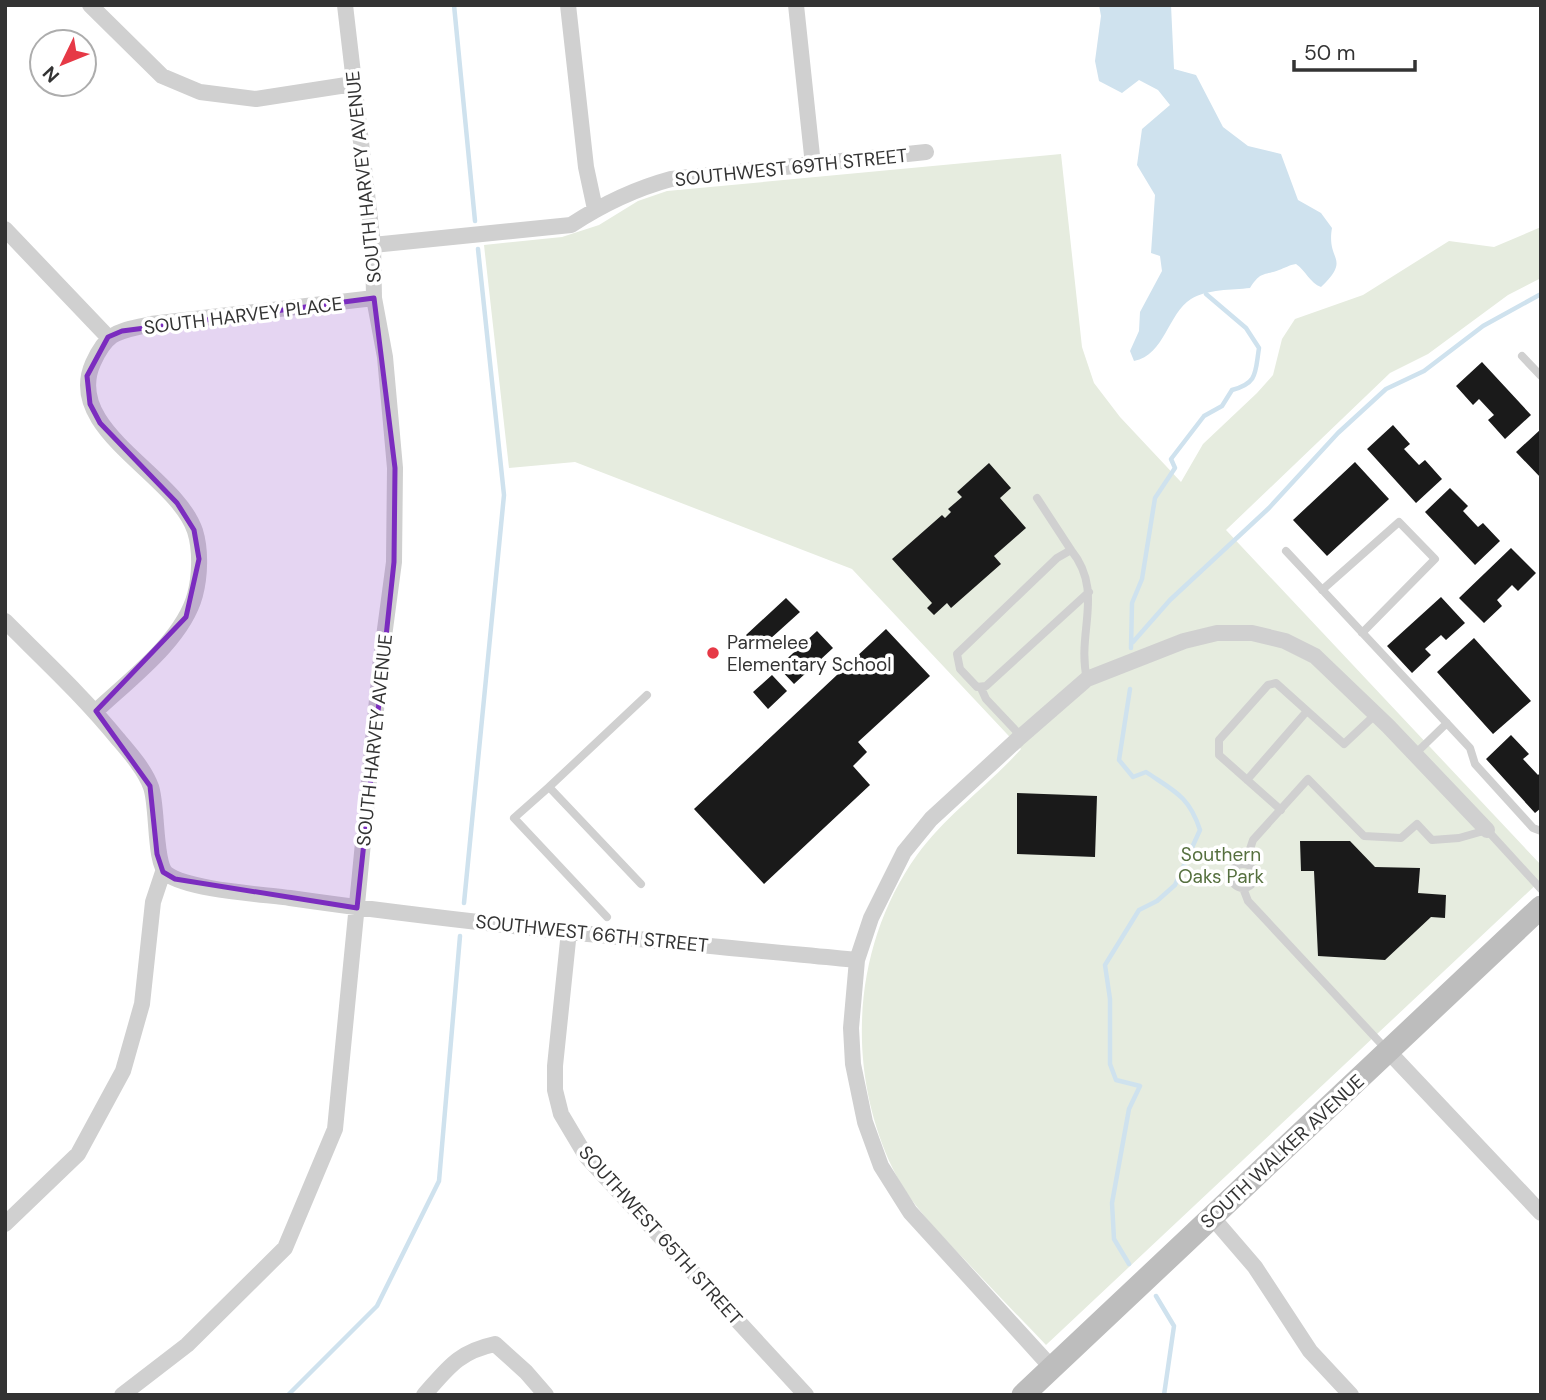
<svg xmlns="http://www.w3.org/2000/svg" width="1546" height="1400" viewBox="0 0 1546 1400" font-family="'DM Sans',sans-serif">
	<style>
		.green { fill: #e6ecdf }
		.water { fill: #cfe2ee }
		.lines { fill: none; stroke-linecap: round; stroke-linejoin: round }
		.stream { stroke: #cfe2ee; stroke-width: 4.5 }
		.building { fill: #1a1a1a }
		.lane { stroke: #d0d0d0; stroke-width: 8 }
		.street { stroke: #d0d0d0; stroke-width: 16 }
		.secondary { stroke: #bdbdbd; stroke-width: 23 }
		.marked { fill: #7b2cbf; fill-opacity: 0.2; stroke: #7b2cbf; stroke-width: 5; stroke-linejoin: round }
		.poi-dot { fill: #e63946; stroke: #fff; stroke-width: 2.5 }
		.labels { text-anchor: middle; stroke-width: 7; stroke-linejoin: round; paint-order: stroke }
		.street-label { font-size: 19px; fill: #333; stroke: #fff }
		.poi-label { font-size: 19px; fill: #333; stroke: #fff; text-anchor: start }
		.park-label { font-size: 19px; fill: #56703f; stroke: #fff }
	</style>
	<rect width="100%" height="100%" fill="#fff"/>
	<path class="green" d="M1061,154L1082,347L1094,383L1120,417L1181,482L1203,444L1257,393L1273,375L1282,339L1295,319L1363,295L1449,241L1494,247L1541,227V278L1508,295L1428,354L1390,373L1226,530L1541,865V880L1046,1345C1019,1317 992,1289 965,1260C939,1233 910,1204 893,1169C845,1069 852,946 917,855C946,815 988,786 1021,749L852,569L575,462L509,468L484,245L562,237L599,225L638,201L667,191Z"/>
	<path class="water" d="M1099,5H1171L1174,69L1196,75L1223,127L1248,146L1281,154L1298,200L1321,213L1332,228C1326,262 1352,257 1321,287C1310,283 1306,271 1296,264C1289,265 1285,268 1279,270C1263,276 1261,271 1250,288C1232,290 1207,289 1191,299C1168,313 1165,355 1134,361L1130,351L1139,331L1140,312L1162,271L1160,256L1151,253L1155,195L1137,165L1142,129L1170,105L1158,90L1139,80L1122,93L1099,81L1095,61L1101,16Z"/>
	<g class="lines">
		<path class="stream" d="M454,5L475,221
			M1133,642L1170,600L1269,508L1338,433L1386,389L1424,371L1483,326L1541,294
			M1131,648L1132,603L1142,579L1155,498L1175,468L1171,459L1204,416L1222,406L1232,390C1258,383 1255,373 1259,348L1246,328L1206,294
			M464,903L504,495L478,249
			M1129,1264L1114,1239L1112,1203L1129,1109L1140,1086L1116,1080L1110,1064V999L1105,965L1139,910L1157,901L1175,885L1200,830C1189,796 1174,791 1146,772L1133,777L1119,760L1130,689
			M1156,1296L1174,1326L1164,1395
			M288,1395L377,1306L439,1181L460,936"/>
	</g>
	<path class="building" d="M1482,362L1531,415L1505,439L1488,420L1494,415L1479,399L1473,405L1456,386Z
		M1393,425L1410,444L1404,449L1419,465L1425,460L1442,479L1416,503L1367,449Z
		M1541,429V478L1516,452Z
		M1355,462L1389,499L1327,556L1293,520Z
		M989,463L1011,488L1000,498L1026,528L994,556L1001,564L951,608L947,603L934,615L927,608L932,603L892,559L942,515L945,518L951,512L948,509L962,497L957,492Z
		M1450,488L1468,506L1463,511L1478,527L1483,523L1500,541L1475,565L1425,512Z
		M1511,548L1536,573L1518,591L1512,585L1497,600L1502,606L1484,623L1459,598Z
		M1441,597L1465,623L1446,640L1441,635L1425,649L1431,655L1412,673L1387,646Z
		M786,598L800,612L759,649L746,635Z
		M886,629L930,676L858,742L867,752L853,766L870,785L764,884L694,809Z
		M817,631L833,648L794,684L778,667Z
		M1474,638L1531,701L1493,734L1437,672Z
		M772,675L787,691L768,709L753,692Z
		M1511,735L1529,754L1523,759L1538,775L1541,772V808L1535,813L1486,759Z
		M1017,793L1097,796L1095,857L1017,854Z
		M1300,841H1350L1375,867L1420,868L1418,893L1446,895L1445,918L1431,917L1385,960L1318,956L1314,871H1301Z"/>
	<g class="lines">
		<path class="lane" d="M1522,356L1541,376
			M1037,498L1071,550
			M1286,551L1470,748L1475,764L1533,828L1541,831
			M1322,590L1399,522L1435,559L1362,633
			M1087,679C1076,632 1105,592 1071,550L1057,558L957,654L960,669L977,687L986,686L1089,592
			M981,688L986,699L1021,736
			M1415,754L1447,723
			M1247,780L1307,711
			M549,787L647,695
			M1281,810L1219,755V740L1268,685L1276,683L1344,744L1376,714
			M1231 876a12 12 0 1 1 24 0a12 12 0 1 1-24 0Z
			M1245,864L1253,840L1308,779L1364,836L1401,838L1417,824L1432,840L1459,838L1487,830L1541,889
			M1243,888L1248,901L1386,1049
			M607,917L514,818L549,787L641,884"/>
		<path class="street" d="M90,5L162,76L200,92L256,99L353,84
			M568,5L586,167L595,209
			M796,5L813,165
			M5,229L108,337
			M373,245L571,225C603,204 634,189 671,179L926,152
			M5,621C44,660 84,697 118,739C130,753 145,770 151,787C158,807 154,864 167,874C189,890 261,894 290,898C478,925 668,942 857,960L851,1028L853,1064L865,1122L881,1166L910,1212L1052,1368
			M96,711C129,680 183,640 195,595C200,576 201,550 195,531C176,474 63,430 93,363C108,330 118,332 151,324L374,298
			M569,931L555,1066V1090L561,1114L586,1156L806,1395
			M857,960L871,918L904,852L931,819L1018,739L1087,679L1184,641L1217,633H1252L1285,641L1315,656L1388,726L1487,830
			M1388,1051L1541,1213
			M1212,1217L1255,1267L1310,1351L1351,1395
			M5,1224L78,1154L123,1071L142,1004L153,902L163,872
			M122,1395L187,1345L285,1248L335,1129L381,659L394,562L395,468L385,357L374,298L373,245L345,5
			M424,1395C448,1368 458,1352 495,1344L526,1372L546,1395"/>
		<path class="secondary" d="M1023,1395L1541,907"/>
	</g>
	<path class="marked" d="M374,298L395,468L394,562L357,908L175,879L163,872L157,854L150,786L96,711L186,617L199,559L194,530L177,503L100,423L90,404L87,376L108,337L122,331Z"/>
	<circle class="poi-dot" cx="713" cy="653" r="7"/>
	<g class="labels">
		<g class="street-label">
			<text transform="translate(791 167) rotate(-6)" y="7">SOUTHWEST 69TH STREET</text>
			<text transform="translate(363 177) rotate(-96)" y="7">SOUTH HARVEY AVENUE</text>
			<text transform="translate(243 315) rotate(-7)" y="7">SOUTH HARVEY PLACE</text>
			<text transform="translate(374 740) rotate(-84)" y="7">SOUTH HARVEY AVENUE</text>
			<text transform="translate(592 933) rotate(6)" y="7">SOUTHWEST 66TH STREET</text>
			<text transform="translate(1282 1151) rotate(-43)" y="7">SOUTH WALKER AVENUE</text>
			<text transform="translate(661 1235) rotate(48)" y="7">SOUTHWEST 65TH STREET</text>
		</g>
		<g class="poi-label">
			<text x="727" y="649">Parmelee<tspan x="727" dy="22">Elementary School</tspan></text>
		</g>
		<g class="park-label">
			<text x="1221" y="861">Southern<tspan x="1221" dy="22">Oaks Park</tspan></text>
		</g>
	</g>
	<rect width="1546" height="1400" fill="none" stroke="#333333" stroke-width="14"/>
	<g transform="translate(63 63) rotate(227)"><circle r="33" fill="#ffffff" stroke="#adadad" stroke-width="2"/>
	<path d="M0-5L12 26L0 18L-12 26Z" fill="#e63946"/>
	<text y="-10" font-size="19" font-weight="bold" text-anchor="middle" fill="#333333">N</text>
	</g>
	<path d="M1294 60v10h121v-10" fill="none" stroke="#333333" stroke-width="3.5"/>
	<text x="1304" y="60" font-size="21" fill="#333333" stroke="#ffffff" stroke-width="5" paint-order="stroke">50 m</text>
</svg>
